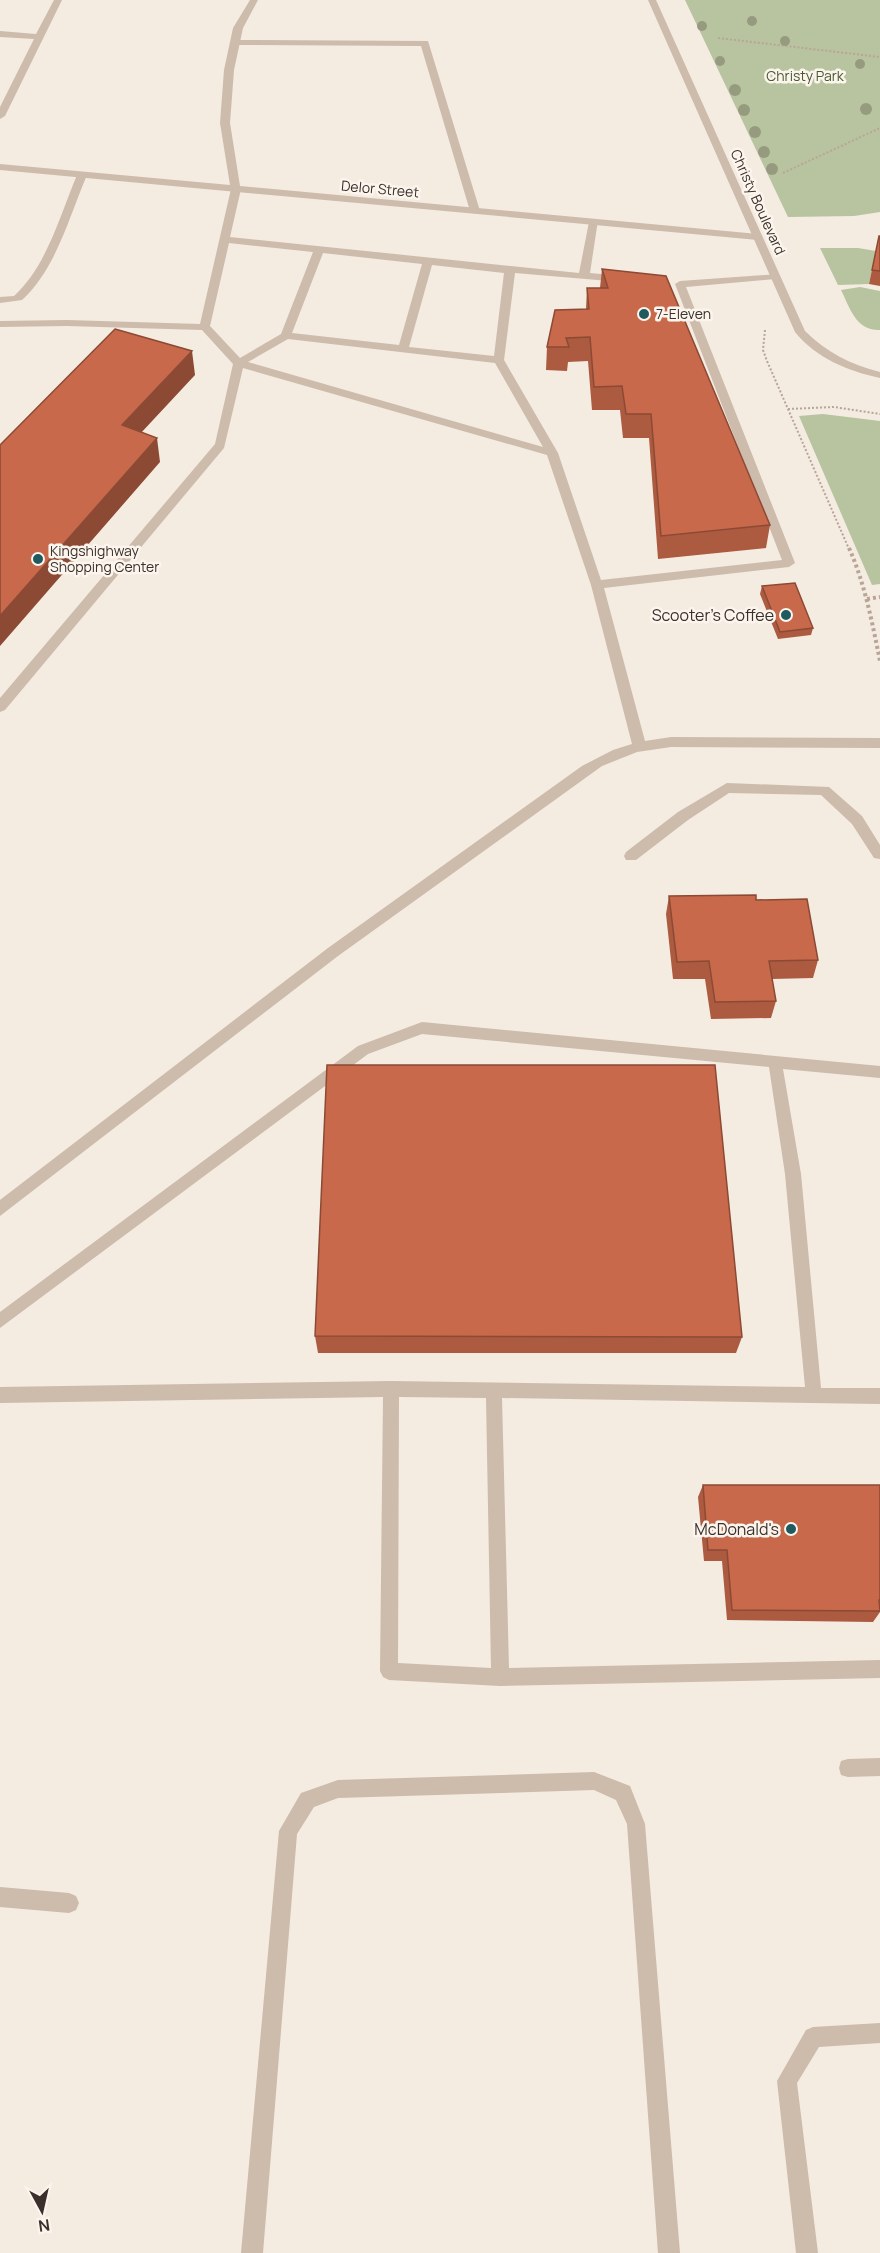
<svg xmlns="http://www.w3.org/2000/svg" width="880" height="2253" viewBox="0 0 880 2253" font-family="Manrope,sans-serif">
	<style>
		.green { fill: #b8c4a0 }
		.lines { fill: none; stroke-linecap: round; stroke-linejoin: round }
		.path-far1 { stroke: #b9a596; stroke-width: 2; stroke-dasharray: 2 2; stroke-linecap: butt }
		.path { stroke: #b9a596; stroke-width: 4; stroke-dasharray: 3 3; stroke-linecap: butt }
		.service { fill: #cdbbac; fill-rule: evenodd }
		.minor { fill: #cdbbac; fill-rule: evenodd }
		.tertiary { fill: #cdbbac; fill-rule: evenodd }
		.tree { fill: #969b7f }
		.wall { fill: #ac5a40 }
		.shaded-wall { fill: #8c4a34 }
		.building { fill: #c8694b; stroke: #8c4a34; stroke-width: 1.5 }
		.poi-dot { fill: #1f5a5e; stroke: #fbf5ee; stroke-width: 2 }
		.labels { text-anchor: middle; stroke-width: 5; stroke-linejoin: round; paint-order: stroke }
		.far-park-label { font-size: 14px; fill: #4a5a2e; stroke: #fbf5ee }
		.far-street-label { font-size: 14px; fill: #3b302b; stroke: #fbf5ee }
		.far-poi-label { font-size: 14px; fill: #3b302b; stroke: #fbf5ee; text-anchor: start }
		.poi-label { font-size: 16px; fill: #3b302b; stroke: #fbf5ee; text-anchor: end }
	</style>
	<rect width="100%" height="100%" fill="#f4ebe1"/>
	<path class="green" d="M685,0H880V212L854,216L788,217Z
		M820,248H858L876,251L869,284L838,285Z
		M860,287L880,291V330C856,331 850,308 841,290Z
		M823,414L880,421V584L872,585L799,416Z"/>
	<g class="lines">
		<path class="path-far1" d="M718,38L880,57
			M783,173L880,128
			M765,330L763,350L767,361L849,549
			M788,409L834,407L880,414"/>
		<path class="path" d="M849,548C865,584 872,622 880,661
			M867,599L880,597"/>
		<path class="service" d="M54,0H62L5,116L0,119V107L34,39L0,37V31L36,34Z
			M232,40L428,41L480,211L479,213L470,211L421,46L235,45L232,44Z
			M82,172L87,175C69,217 56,269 22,300L0,303V297L14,296C47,266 60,215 77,175Z
			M236,186L241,189L230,237L579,273L589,222L598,220L590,273L621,276L626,279L621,282L515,273L504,360L558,453L601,580L782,560L675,284L680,281L779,274V278L775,279L686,287L795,563L789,567L604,588L645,741L671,737L880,738V748L671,747L637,752L602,766L338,956L0,1216V1200L328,948L582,766L613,750L632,744L591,585L547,455L243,368L224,448L5,710L0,712V698L215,444L233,364L202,330L67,326L0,327V321L67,320L200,324L231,189ZM229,243L313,252L281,334L240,358L210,326ZM323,253L422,264L399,345L292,333ZM432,265L504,273L494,356L409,347ZM288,339L495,363L543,447L248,362Z
			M727,783L829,787L862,816L880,845V859L874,858L852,824L821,795L729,793L688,820L636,860H626L624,856L626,852L678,812Z
			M422,1022L880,1066V1078L783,1069L801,1174L821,1388H880V1404L502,1398L509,1668L880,1660V1678L500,1686L389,1680L383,1677L380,1671L383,1397L0,1403V1387L391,1381L805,1387L785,1174L769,1067L422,1034L368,1054L0,1328V1312L358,1046ZM399,1397L486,1398L491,1668L398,1663Z
			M880,1758V1776L848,1777L841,1775L839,1768L841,1761L848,1759Z
			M594,1772L630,1786L645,1824L680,2253H658L627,1824L616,1800L594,1790L338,1798L314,1807L297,1834L263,2253H241L279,1831L301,1793L338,1780Z
			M0,1887L69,1893L76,1896L79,1903L76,1910L69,1913L0,1907Z
			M880,2023V2043L819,2047L797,2083L818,2253H796L777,2081L806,2030L813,2027Z"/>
		<path class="minor" d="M250,0H258L243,28L234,70L230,123L240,186L758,234L763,237L758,240L0,170V164L230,185L220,123L224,70L233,28Z"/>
		<path class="tertiary" d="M648,0H656L805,331C826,352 851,365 880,372V378C848,371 816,358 795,332Z"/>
	</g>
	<g class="tree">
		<circle cx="752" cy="21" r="5"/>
		<circle cx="702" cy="26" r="5"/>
		<circle cx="785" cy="41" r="5"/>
		<circle cx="720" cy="61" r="5"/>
		<circle cx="860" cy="64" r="5"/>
		<circle cx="735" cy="90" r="6"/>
		<circle cx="866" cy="109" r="6"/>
		<circle cx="744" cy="110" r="6"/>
		<circle cx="755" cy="132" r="6"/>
		<circle cx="764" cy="152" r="6"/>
		<circle cx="772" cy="169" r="6"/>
	</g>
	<path class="wall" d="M879,236H880V286L869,284Z
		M602,269L770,525L766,548L658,559L649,438H623L620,410H592L588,361L568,362L567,371L546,370L547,347L586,309L587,288H600Z
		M762,586L813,628L811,635L778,639L760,594Z
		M669,896L756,900L818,960L813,978L772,979L776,1001L771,1018L711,1019L705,979H673L666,914Z
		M315,1336L742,1337L736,1353H318Z
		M703,1485H880V1612L873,1622L727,1620L722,1561H704L698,1497Z"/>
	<path class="shaded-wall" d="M192,351L195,375L126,449L122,425Z
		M157,438L160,462L0,646V616Z"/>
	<path class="building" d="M879,236H880V271L872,270Z
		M602,269L666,276L770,525L661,536L651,414H626L622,386L594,387L590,337L566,338L569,347H547L555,310L589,309L587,288H608Z
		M115,329L192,351L122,425L157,438L0,616V445Z
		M795,583L813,628L780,632L762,586Z
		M756,895V900L807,899L818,960L769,961L776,1001L715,1002L709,961L677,962L669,896Z
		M327,1065H715L742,1337L315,1336Z
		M703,1485H880V1600H879L880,1611L732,1610L727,1550H708Z"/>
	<g class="poi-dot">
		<circle cx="644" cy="314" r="6"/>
		<circle cx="38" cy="559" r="6"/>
		<circle cx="786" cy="615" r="6"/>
		<circle cx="791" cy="1529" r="6"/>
	</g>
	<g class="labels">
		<g class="far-park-label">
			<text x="805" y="81">Christy Park</text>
		</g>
		<g class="far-street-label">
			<text transform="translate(380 189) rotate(5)" y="5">Delor Street</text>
			<text transform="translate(758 202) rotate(66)" y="5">Christy Boulevard</text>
		</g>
		<g class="far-poi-label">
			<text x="656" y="319">7-Eleven</text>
			<text x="50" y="556">Kingshighway<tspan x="50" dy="16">Shopping Center</tspan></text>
		</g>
		<g class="poi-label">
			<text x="774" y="621">Scooter's Coffee</text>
			<text x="779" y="1535">McDonald's</text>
		</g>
	</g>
	<g transform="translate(42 2211) rotate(172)" stroke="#fbf5ee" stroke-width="4.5" paint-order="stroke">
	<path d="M0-4.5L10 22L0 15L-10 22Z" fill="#3b302b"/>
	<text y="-9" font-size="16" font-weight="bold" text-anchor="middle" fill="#3b302b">N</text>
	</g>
</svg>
